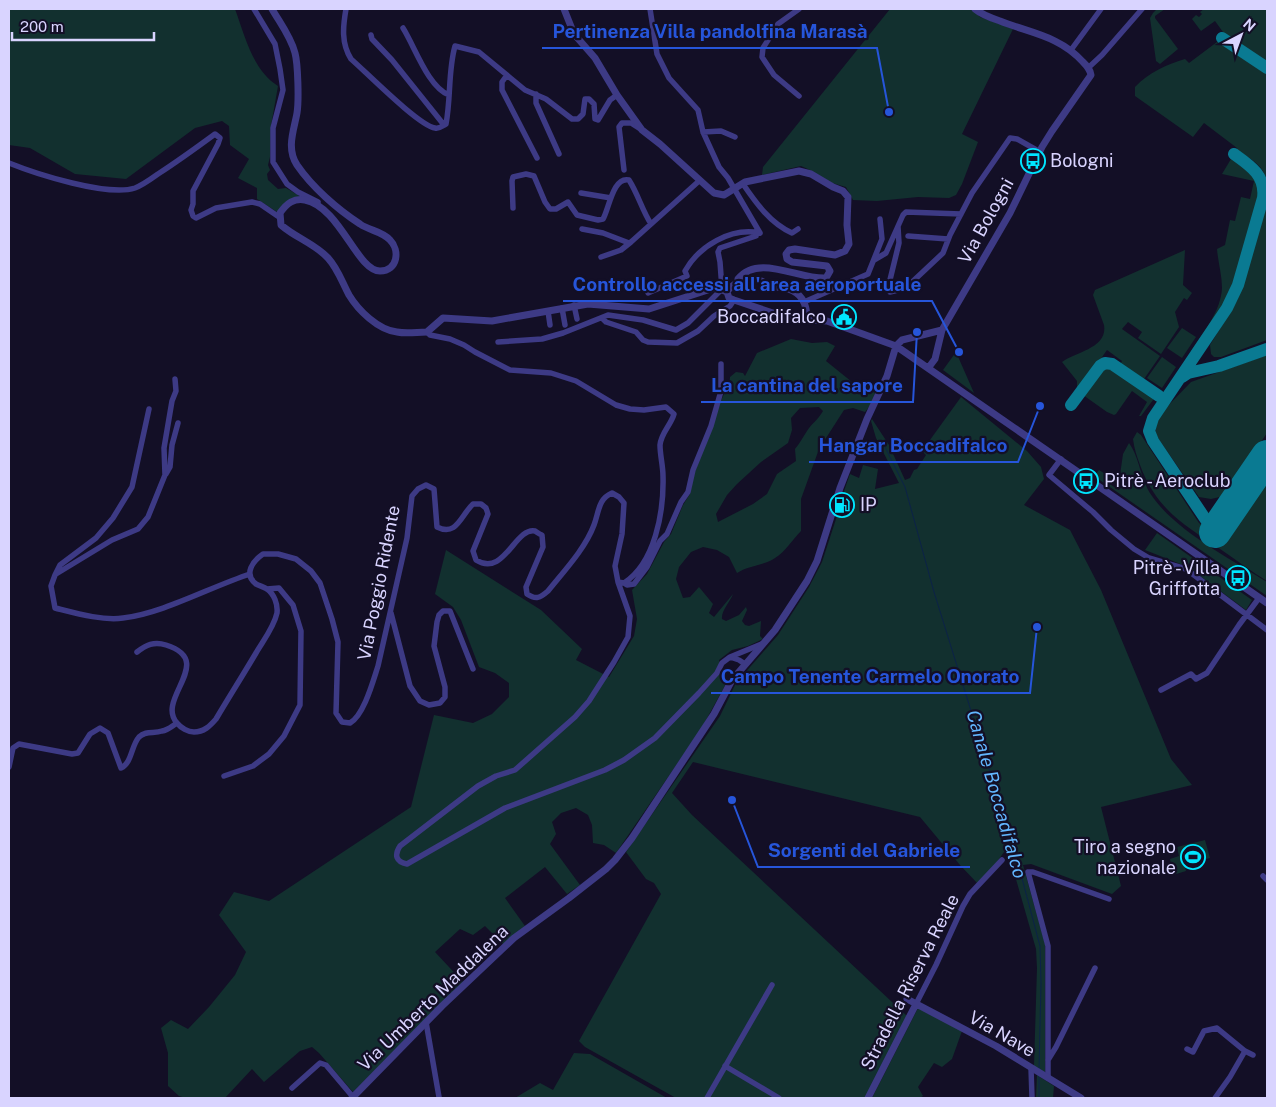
<svg xmlns="http://www.w3.org/2000/svg" width="1276" height="1107" viewBox="0 0 1276 1107" font-family="'Public Sans',sans-serif">
	<style>
		.green { fill: #12302f; fill-rule: evenodd }
		.lines { fill: none; stroke-linecap: round; stroke-linejoin: round }
		.stream { stroke: #0c2248; stroke-width: 1 }
		.taxiway { stroke: #0a7a92; stroke-width: 12 }
		.runway { stroke: #0a7a92; stroke-width: 32 }
		.minor { stroke: #3d3a85; stroke-width: 5.5 }
		.tertiary { stroke: #3d3a85; stroke-width: 7 }
		.labels { text-anchor: middle; stroke-width: 4.5; stroke-linejoin: round; paint-order: stroke }
		.poi-label { font-size: 18px; fill: #d9d4ff; stroke: #130f26; text-anchor: start }
		.street-label { font-size: 18px; fill: #d9d4ff; stroke: #130f26 }
		.water-label { font-size: 19px; font-style: italic; fill: #62b6ff; stroke: #130f26 }
		.leader { fill: none; stroke: #2655da; stroke-width: 2 }
		.callout-dot { fill: #2655da; stroke: #130f26; stroke-width: 2 }
		.callout-label { font-size: 19px; text-anchor: middle; font-weight: bold; fill: #2655da; stroke: #130f26; stroke-width: 4.5; stroke-linejoin: round; paint-order: stroke }
	</style>
	<rect width="100%" height="100%" fill="#130f26"/>
	<path class="green" d="M9,9H235C245,36 252,69 278,86L271,126L270,157L268,165L270,170L267,174L268,180L278,189L286,188L303,198L277,212L257,199V188L238,178L249,159L230,145L229,126L222,121L195,128L126,179L75,174L30,148L9,145Z
		M890,9H972L980,17L1013,29L962,134L978,142L962,184L956,195L949,198L918,197L877,201L853,200L846,187L832,183L810,170L801,166L762,175L763,167Z
		M1157,9H1165L1155,16V18L1178,49L1160,64L1156,61L1150,18L1153,13Z
		M1204,9H1267V64L1228,39L1215,21L1201,31L1192,19L1196,15L1199,17L1202,14L1200,12Z
		M1217,42L1222,43L1267,72V181C1263,165 1251,159 1238,151L1237,148L1204,123L1193,137L1135,96V87C1149,72 1166,65 1185,59L1189,63Z
		M1231,159H1236C1249,168 1261,175 1260,193L1232,293L1214,323L1193,353L1191,351C1203,333 1221,311 1222,288C1222,275 1218,262 1217,249L1225,245L1230,220L1235,221L1241,197L1250,199L1254,181L1222,174Z
		M1267,205V340L1221,357H1214L1211,354L1210,345L1237,300Z
		M1185,250L1183,285L1192,293L1187,300L1184,298L1175,312L1179,327L1161,354L1138,338L1142,332L1128,322L1122,329L1160,356L1142,382L1119,366L1122,361L1107,350L1081,387L1077,389V381L1062,362C1076,352 1108,348 1104,325L1093,295L1095,290Z
		M1182,328L1196,337L1182,358L1167,348Z
		M791,339L812,343L827,342L835,346L826,361L852,382L876,391L870,406L865,412L853,408L844,410L819,449L801,499V531C793,539 785,552 775,558C763,566 749,565 737,573L729,557L717,550L703,547L691,552L679,567L676,579L683,598L690,597L699,587L713,604L709,613L714,617L733,594C730,602 721,611 722,619L726,621L739,615L746,607L747,610L742,621L745,625L749,626L761,621L760,636L763,639L748,646L732,650L719,660L722,673L727,682L701,729L616,853L604,845L593,843L592,825L588,815L576,808L561,813L552,822L556,834L550,844L580,885L567,894L545,867L505,898L525,926L503,944L485,926L473,935L460,929L435,952L463,982L353,1092L319,1053L312,1047L300,1051L264,1082L252,1069L225,1098H186L179,1096L168,1086V1053L161,1028L171,1020L188,1029L209,1007L235,975L246,952L219,915L234,892L269,901L411,807L434,715L473,723L492,714L509,697V683L495,673L479,667L461,620L453,607L435,594L446,550L541,610L582,649L576,660L609,677L634,636L637,619L632,590L647,574L664,542L671,534L683,505L690,494L693,477L718,407L724,394L729,390L730,377L736,372L743,373L745,376L757,353ZM819,407L823,411C818,420 812,423 807,431C803,437 800,443 795,449L796,461L777,474L767,494L753,504L718,522L716,514L727,495L737,484L761,462L788,443L792,430L791,418L800,408Z
		M956,352L974,393L943,370Z
		M1267,355V433L1224,496L1211,499L1199,497L1155,434L1157,421L1161,413L1191,382Z
		M1162,357L1176,367L1162,388L1147,378Z
		M1106,365L1116,369L1156,396L1141,416H1139L1147,402L1132,391L1116,414L1114,415L1107,412L1083,395C1083,386 1097,369 1106,365Z
		M961,397L1027,451L1041,467L1044,479L1024,505L1070,530L1101,590L1171,759L1192,785L1101,807L1121,886L1112,894L1031,864L1023,865L1045,944V1073L1034,1066L1037,968L1036,949L1009,855L1004,852L989,873L978,884L960,865L920,817L693,762L672,793L692,815L907,1016L866,1098H676L585,1047L579,1041L661,894L654,883L646,879L626,852L720,716L736,683L778,635L809,587L822,562L837,516L843,517L849,498L844,491L850,474L859,478L863,465L878,469L875,489L899,483L876,438L871,421L872,419L889,445L905,480L910,478L914,470L917,469L926,455L922,451Z
		M1137,432L1141,435L1199,523L1226,542L1267,481V581C1252,572 1238,561 1223,551C1185,525 1157,511 1140,465C1137,457 1134,448 1133,439Z
		M1129,443C1140,458 1140,479 1152,496C1176,531 1231,559 1267,582V596L1094,476L1099,470L1113,479L1112,481L1107,478L1105,481L1119,490L1121,487L1114,483L1120,475L1123,454Z
		M1157,533L1252,600L1246,610L1188,567L1145,550Z
		M1205,840L1210,858L1188,864V866L1185,867L1186,871L1173,875L1170,859L1179,856L1177,847Z
		M918,1008L962,1031L952,1059L942,1067L934,1063L918,1087L923,1096L920,1098H872Z
		M574,1053L590,1054L667,1098H515L540,1083L553,1090Z
		M1037,1075L1054,1086L1053,1098H1036Z"/>
	<g class="lines">
		<path class="stream" d="M883,443L905,487L934,592L1015,852L1040,946L1041,983L1039,1070
			M1039,1098V1076"/>
		<path class="taxiway" d="M1222,38L1267,68
			M1182,377L1188,373L1219,366L1267,349
			M1071,405L1100,366L1105,363L1112,364L1159,396
			M1218,529L1206,520L1153,441L1149,431L1153,418L1227,308L1238,285L1263,198C1266,176 1251,166 1234,154"/>
		<path class="runway" d="M1215,532L1267,456"/>
		<path class="minor" d="M254,9L275,44L280,69L283,90L273,128V162L287,184L298,192L318,202
			M346,9C343,26 341,43 351,59C366,72 419,126 435,128C440,129 442,126 446,124C451,98 448,71 455,46L479,52L525,90L546,99L572,119H578L583,114L585,99H589L594,104L595,119L598,120L610,100L617,95
			M650,9L657,54L669,78L698,110L703,132L719,167L728,178L760,233
			M403,28C415,47 428,87 449,95
			M371,35L372,39L392,60L444,125
			M1071,50L1101,9
			M1088,68L1102,55L1142,9
			M507,75L502,82V90L537,158
			M536,94V103L559,154
			M799,96L774,75L762,57L763,48L778,24L799,9
			M703,132L721,131L735,137
			M9,163C36,174 108,197 135,188C143,185 151,179 158,174C178,161 196,148 215,134L220,138L218,144L193,191V204L191,210L193,216L196,218L216,208L252,202L260,204L279,217
			M624,170L619,127L622,123H631L642,130
			M743,184C756,203 770,223 792,233L798,229
			M581,193L611,198
			M513,208L512,181L513,177L526,174L534,176L545,202L550,209H556L568,202L577,215L598,220L603,219C609,209 613,176 629,180C638,194 642,210 651,224
			M898,227L899,243L888,288L890,292L902,289L910,284L943,253L950,235L972,193L1010,138L1017,139L1040,152
			M582,229L603,233L629,243
			M908,236L948,239
			M601,257L621,250L631,242L699,181
			M874,260L886,253L903,215L906,212L961,214
			M648,293L687,276L685,271C699,246 731,227 760,233
			M804,302L868,274L882,239L880,219
			M574,305L577,319
			M562,308L565,325
			M548,311L550,325
			M602,318L606,322L636,332L643,340L648,342L677,343L698,331L714,316L730,306L734,300
			M427,332L430,335L450,339L464,345L475,352L510,370L551,373L576,381L616,405L630,409L644,410L666,407L674,414C671,425 661,433 660,445C660,455 663,466 663,476C664,512 655,563 624,583L618,582
			M498,342L542,339L563,333L608,315L643,320L676,330L688,323L722,289L720,262L718,252L720,248L756,236
			M149,409L132,487L113,518L96,538L60,565L55,575L51,586L55,608C75,613 103,621 123,618C164,613 210,587 250,574
			M1061,459L1049,475L1093,512L1111,530L1134,549L1149,558L1186,569L1267,630
			M166,474L170,467L172,445L178,423
			M56,574L112,540L138,529L148,517L165,475L164,448L172,401L176,391L175,379
			M624,583L627,585L634,584L647,567L660,541L667,534L681,502L688,492L693,470L711,426L721,391V364
			M391,613L410,686L420,701L429,705L440,703L445,697V687L434,646L437,622L439,615L443,611H450L473,669
			M137,652C146,645 154,641 166,645C217,661 155,699 177,723C181,728 188,732 194,732C204,732 210,726 216,719C229,697 243,675 256,653C263,641 274,627 277,613C278,604 274,594 267,589C264,587 260,586 256,584C243,574 253,561 263,554H278L296,559L311,571L320,583L332,619L338,642L336,713L342,722L350,723C364,715 373,681 378,666L407,538L412,496L418,489L426,485L434,489L437,527C457,537 461,515 473,504H481L486,508L488,514L473,551L476,560C504,578 515,527 535,531C537,532 539,534 542,535L543,547L526,587L527,594C536,600 540,598 548,591C564,571 585,549 594,525C599,512 598,499 612,493L619,497L624,503L622,534L615,566L618,582L630,616L628,637L614,662L589,701L575,717L515,770L496,776L478,786L400,846C394,855 396,862 407,864L505,808L605,770L624,760L655,738L699,693L717,673L722,663L730,657L764,643
			M730,657L739,660L745,664
			M1161,690L1191,674L1196,679L1207,673L1239,625L1259,598
			M9,767L13,748L19,744L72,754L78,753L90,734L100,728L108,733L121,768C132,763 131,746 139,737C146,730 154,734 162,731C168,730 172,726 177,723
			M224,776L253,766L269,754L284,736L300,705L301,631L293,605L279,588L267,589
			M1263,876L1267,880
			M916,1004L936,965L963,906L970,894L1002,860
			M426,1022L439,1097
			M1187,1049L1193,1052L1204,1031L1217,1028L1245,1051L1253,1055
			M1048,1060L1056,1047L1095,968
			M725,1066L779,1098
			M1031,1068L1032,1098
			M1048,1078V946L1028,872H1033L1109,899
			M292,1088L320,1063L326,1065L353,1097
			M707,1098L772,985
			M1215,1098L1230,1077L1245,1051"/>
		<path class="tertiary" d="M272,9C280,23 291,37 295,53C298,64 299,101 297,113C294,130 286,148 297,165C312,187 337,209 360,224C370,231 382,231 390,240C400,250 398,271 380,271C357,271 340,207 305,200C294,198 287,203 280,213L281,225C296,238 315,244 328,258C338,269 342,282 349,295C358,310 378,330 397,332C407,334 417,332 427,332L443,318L492,321L588,304L649,309L714,288H718L727,292
			M564,9L574,34L595,58L617,95L642,130L660,144L714,193L724,195L745,182L799,171L811,174L833,187L843,191L848,197L847,225L849,244L845,251L835,255L795,249L789,250L786,254L787,259L792,262L827,266L830,271L826,278C800,280 758,253 738,279L739,283
			M727,292L729,298L734,300L791,319L827,321L896,346L1267,603
			M727,292C731,283 749,278 758,280C764,281 767,285 772,286C777,288 783,287 788,289C802,293 807,305 807,319
			M929,367L935,359L942,330L1010,213L1042,147L1052,131L1091,75C1090,69 1087,66 1083,62C1060,36 1030,33 1000,21C991,18 982,15 975,9
			M907,999L996,1046L1081,1098
			M352,1098L442,1006L514,938L569,898L606,869L615,860L632,838L714,714L732,680L775,630L807,581L817,561L840,488L867,419L887,376L896,346L902,340L942,330
			M868,1098L916,1004"/>
	</g>
	<defs>
		<symbol id="bus-ring" viewBox="-11 -11 22 22"><circle r="9.5" fill="#130f26" stroke="#00e5ff" stroke-width="1.5"/><path d="M-5-6H5V4H4V6H2V4H-2V6H-4V4H-5ZM-3.5-4V0h7V-4ZM-3.5 1.2v1.5H-2V1.2ZM2 1.2v1.5H3.5V1.2Z" fill="#00e5ff"/></symbol>
		<symbol id="civic-ring" viewBox="-11 -11 22 22"><circle r="9.5" fill="#130f26" stroke="#00e5ff" stroke-width="1.5"/><path d="M-.6-6.5H3V-4.5H.6V-3L4-1V1h2V6H-6V1h2V-1L-.6-3ZM-1.2 2.5V6h2.4V2.5Z" fill="#00e5ff"/></symbol>
		<symbol id="fuel-ring" viewBox="-11 -11 22 22"><circle r="9.5" fill="#130f26" stroke="#00e5ff" stroke-width="1.5"/><path d="M-5.5-6h7V0h2V4h1.3V-2.5L3-4.5l.8-.8L6-3V5H2.5V1h-1V6h-7ZM-4.2-4.7v3.2H.2V-4.7Z" fill="#00e5ff"/></symbol>
		<symbol id="stadium-ring" viewBox="-11 -11 22 22"><circle r="9.5" fill="#130f26" stroke="#00e5ff" stroke-width="1.5"/><path d="M0-5a6.5 5 0 1 0 0 10a6.5 5 0 1 0 0-10ZM-3.5-1.8h7v3.6h-7Z" fill="#00e5ff"/></symbol>
	</defs>
	<g fill-rule="evenodd">
		<use href="#bus-ring" x="1019" y="147" width="28" height="28"/>
		<use href="#civic-ring" x="830" y="303" width="28" height="28"/>
		<use href="#bus-ring" x="1072" y="467" width="28" height="28"/>
		<use href="#fuel-ring" x="828" y="491" width="28" height="28"/>
		<use href="#bus-ring" x="1224" y="564" width="28" height="28"/>
		<use href="#stadium-ring" x="1179" y="843" width="28" height="28"/>
	</g>
	<g class="labels">
		<g class="poi-label">
			<text x="1050" y="167">Bologni</text>
			<text x="826" y="323" text-anchor="end">Boccadifalco</text>
			<text x="1104" y="487">Pitrè - Aeroclub</text>
			<text x="860" y="511">IP</text>
			<text x="1220" y="574" text-anchor="end">Pitrè - Villa<tspan x="1220" dy="21">Griffotta</tspan></text>
			<text x="1176" y="853" text-anchor="end">Tiro a segno<tspan x="1176" dy="21">nazionale</tspan></text>
		</g>
		<g class="street-label">
			<text transform="translate(986 221) rotate(-61)" y="6">Via Bologni</text>
			<text transform="translate(379 583) rotate(-79)" y="6">Via Poggio Ridente</text>
			<text transform="translate(910 982) rotate(-63)" y="6">Stradella Riserva Reale</text>
			<text transform="translate(433 998) rotate(-44)" y="6">Via Umberto Maddalena</text>
			<text transform="translate(1002 1034) rotate(30)" y="6">Via Nave</text>
		</g>
		<g class="water-label">
			<text transform="translate(997 794) rotate(74)" y="7">Canale Boccadifalco</text>
		</g>
	</g>
	<path class="leader" d="M889 112L877 48H542M959 352L932 301H563M917 332L913 402H701M1040 406L1018 462H809M1037 627L1030 693H711M732 800L758 867H970"/>
	<g class="callout-dot">
		<circle cx="889" cy="112" r="5"/>
		<circle cx="959" cy="352" r="5"/>
		<circle cx="917" cy="332" r="5"/>
		<circle cx="1040" cy="406" r="5"/>
		<circle cx="1037" cy="627" r="5"/>
		<circle cx="732" cy="800" r="5"/>
	</g>
	<g class="callout-label">
		<text x="710" y="38">Pertinenza Villa pandolfina Marasà</text>
		<text x="747" y="291">Controllo accessi all'area aeroportuale</text>
		<text x="807" y="392">La cantina del sapore</text>
		<text x="913" y="452">Hangar Boccadifalco</text>
		<text x="870" y="683">Campo Tenente Carmelo Onorato</text>
		<text x="864" y="857">Sorgenti del Gabriele</text>
	</g>
	<rect width="1276" height="1107" fill="none" stroke="#d9d4ff" stroke-width="20"/>
	<g transform="translate(1241 35) rotate(41)" stroke="#130f26" stroke-width="4" paint-order="stroke">
	<path d="M0-4L9 19L0 12L-9 19Z" fill="#d9d4ff"/>
	<text y="-8" font-size="14" font-weight="bold" text-anchor="middle" fill="#d9d4ff">N</text>
	</g>
	<path d="M12 32v8h142v-8" fill="none" stroke="#d9d4ff" stroke-width="2.5"/>
	<text x="20" y="32" font-size="15" fill="#d9d4ff" stroke="#130f26" stroke-width="4" paint-order="stroke">200 m</text>
</svg>
